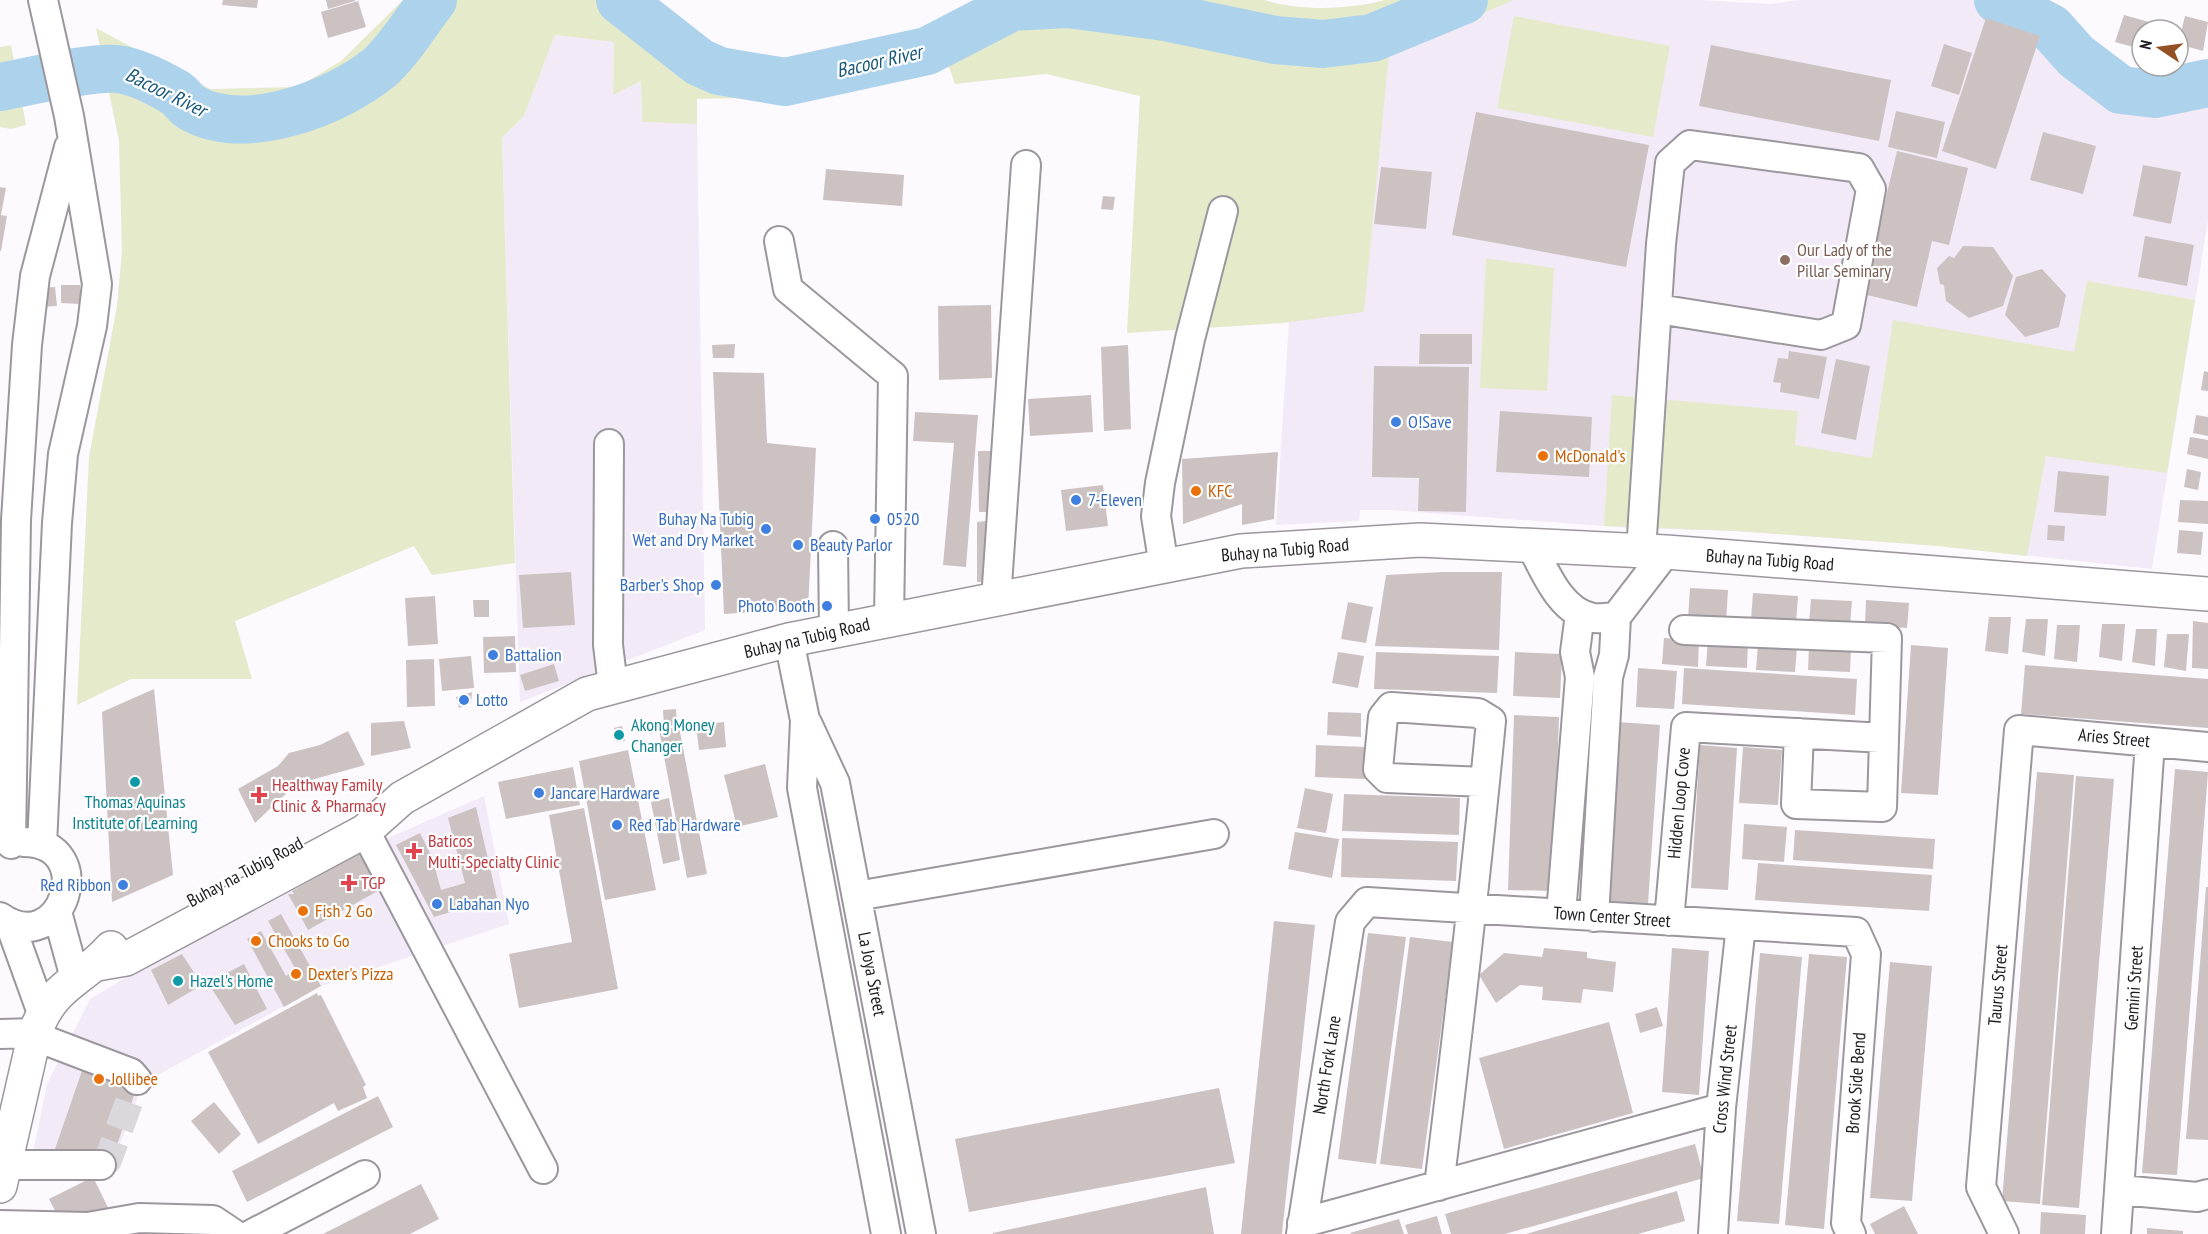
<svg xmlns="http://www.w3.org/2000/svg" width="2208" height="1234" viewBox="0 0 2208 1234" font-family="'PT Sans Narrow',sans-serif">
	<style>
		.built { fill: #f3eaf8 }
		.green { fill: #e5eacb }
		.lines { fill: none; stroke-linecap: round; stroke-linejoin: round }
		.river { stroke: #add3ec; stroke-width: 48 }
		.building { fill: #ccc2c2 }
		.minor-tunnel { stroke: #dbd8dd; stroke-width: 28; stroke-dasharray: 28 14; stroke-linecap: butt }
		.minor-casing { stroke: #9b979d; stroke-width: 32 }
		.major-casing { stroke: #9b979d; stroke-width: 36 }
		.minor { stroke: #fff; stroke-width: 28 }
		.major { stroke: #fff; stroke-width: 33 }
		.education-dot { fill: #8d6e63; stroke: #fff; stroke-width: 2 }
		.shop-dot { fill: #3f7fe0; stroke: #fff; stroke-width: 2 }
		.food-dot { fill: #e8710a; stroke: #fff; stroke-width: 2 }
		.culture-dot { fill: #0f9aa8; stroke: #fff; stroke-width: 2 }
		.health-dot { fill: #e0444e; stroke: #fff; stroke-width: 2 }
		.labels { text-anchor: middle; stroke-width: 4.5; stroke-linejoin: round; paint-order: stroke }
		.education-label { font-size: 18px; fill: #785e54; stroke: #fff; text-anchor: start }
		.shop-label { font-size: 18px; fill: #366cbe; stroke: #fff; text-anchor: start }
		.food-label { font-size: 18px; fill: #c56008; stroke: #fff; text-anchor: start }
		.street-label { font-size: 18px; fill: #1e1c1f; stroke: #fff }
		.culture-label { font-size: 18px; fill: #0d838f; stroke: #fff; text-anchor: start }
		.health-label { font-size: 18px; fill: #be3a42; stroke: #fff; text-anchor: start }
		.water-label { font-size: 20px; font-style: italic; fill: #18587a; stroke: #fff }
	</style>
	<rect width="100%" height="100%" fill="#fcf9ff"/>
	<path class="built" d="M1514,0H1702L1769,4L1801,0H1971L1986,3L2032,23L2058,62L2184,102L2208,101V220L2152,569L1938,546L1736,531L1631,528L1389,510H1360L1359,521L1276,525L1290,305L1365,297L1389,43L1482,14Z
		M555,35L614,42L613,94L641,80L642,122L697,124L705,630L520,702L502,138L524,116Z
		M484,796L509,924L321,986L143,1083L111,1168L28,1178L47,1084L90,999L279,886Z"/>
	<path class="green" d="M403,0H644L715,53L787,70L833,60L930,33L991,0H1264C1301,11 1347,10 1385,0H1514L1482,14L1390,43L1364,312L1283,323L1127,333L1140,96L1046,74L955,84L944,53C893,71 839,91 785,96C756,99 726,98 697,99V124L642,122L641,81L613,95L614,42L555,35L524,116L502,138L515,563L432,575L414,546L235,621L252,679H131L77,705L89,457L117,306L122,251L119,141L96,28L210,89L298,87L341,61Z
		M1971,0H2029L2068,26L2132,83L2208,69V101L2134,104L2094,91L2058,62L2032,23L1986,3Z
		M1514,16L1670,46L1653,137L1497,108Z
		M11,45L26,125L11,129L0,127V47Z
		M1486,258L1554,268L1547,391L1480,388Z
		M2087,281L2195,300L2167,473L2046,456L2027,556L1938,546L1736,531L1604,526L1612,395L1798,411L1795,445L1872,458L1893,320L2074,352Z"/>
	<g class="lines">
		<path class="river" d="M620,0L699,62L719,71L785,82L927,51L1012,7L1068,4L1165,17L1275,40L1323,44L1372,38L1464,0
			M1998,0L2051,28L2076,56L2121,90L2155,94L2208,83
			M0,87C30,82 89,66 117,69C136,71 159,83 176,93C182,97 186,105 192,108C246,138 336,103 379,68C398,52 417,20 433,0"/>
	</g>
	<path class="building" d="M223,0H258L257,8L222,5Z
		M326,0H355V1L328,9Z
		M358,1L366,27L328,38L321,12Z
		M2124,15L2149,22L2147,30H2142L2141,49L2115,42Z
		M2185,16L2208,22L2203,51L2178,44Z
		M1986,18L2040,36L1996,169L1942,151Z
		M1944,44L1972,53L1959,95L1931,86Z
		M1711,45L1891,80L1879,141L1699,106Z
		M1896,111L1945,122L1937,158L1888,147Z
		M1476,112L1649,145L1626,267L1452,235Z
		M2043,132L2096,146L2083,194L2030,180Z
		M1897,151L1968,168L1949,245L1932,241L1917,307L1863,294Z
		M2143,165L2181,172L2171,224L2133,216Z
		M1381,167L1432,172L1426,229L1374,224Z
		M826,169L904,175L902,206L823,200Z
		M0,187L6,188L1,215H0Z
		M1103,196L1115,197L1113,210L1101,209Z
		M0,215L7,216L1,251H0Z
		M2145,236L2194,245L2187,286L2138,277Z
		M1963,246L1993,247L2013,276L2003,306L1969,318L1946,301L1944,285L1940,284L1937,268L1949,256L1954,258Z
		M2042,269L2066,295L2059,327L2025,337L2005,315L2016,277Z
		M61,285H80V304L61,303Z
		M55,287L57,306L37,307L36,288Z
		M991,305L992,378L939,380L938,306Z
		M1420,334H1472V364H1419Z
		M735,344L734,358H713L712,345Z
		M1128,345L1131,429L1104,431L1101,347Z
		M1789,351L1827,357L1819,399L1780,392L1781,383L1773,382L1778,358L1788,359Z
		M1836,359L1870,366L1856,440L1821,433Z
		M1374,366L1469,367L1466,512L1418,511L1419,478L1372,477Z
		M2204,371L2208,372V391L2201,390Z
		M713,372L764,373L767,443L816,448L808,609L724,614Z
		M1091,395L1093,432L1030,436L1028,399Z
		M1500,411L1592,417L1589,477L1496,472Z
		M915,412L978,415L966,567L943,565L954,443L913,441Z
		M2196,415L2208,417V436L2193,433Z
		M2190,437L2208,440V459L2187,454Z
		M978,451H995L996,512H979Z
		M1278,452L1274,519L1242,525V504L1183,524L1182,459Z
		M2187,469L2201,472L2198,490L2184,487Z
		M2058,471L2109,476L2106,516L2054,512Z
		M1103,485L1108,526L1066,531L1061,490Z
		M2180,500L2208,501V524L2178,522Z
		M994,520V581L977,582V522Z
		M2048,525L2065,526L2064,541L2047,540Z
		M2179,530L2203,532L2201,555L2177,553Z
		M571,572L575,625L523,628L519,575Z
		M1443,572H1502L1499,650L1375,646L1386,575Z
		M1690,588L1728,590L1726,622L1688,619Z
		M1753,593L1798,596L1796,623L1751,620Z
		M435,596L438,644L408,646L405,598Z
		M1811,599L1852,601L1850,626L1809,624Z
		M473,600H489V617H474Z
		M1866,600L1909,603L1907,628L1865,625Z
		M1348,602L1373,607L1366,643L1341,639Z
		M1989,617H2011L2008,654L1985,651Z
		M2026,619H2048L2045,656L2022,652Z
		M2193,621L2208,623V669L2192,668Z
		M2102,624H2125L2122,661L2099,657Z
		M2057,625H2080L2077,662L2054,659Z
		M2136,629H2157L2155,666L2132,662Z
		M2167,634H2189L2186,671L2164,667Z
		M515,636L516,672L484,673L483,637Z
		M1664,638L1699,640L1698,667L1662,664Z
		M1708,639L1748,642L1747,668L1706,666Z
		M1758,644L1797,647L1795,672L1756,670Z
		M1911,645L1948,648L1938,795L1901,793Z
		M1809,646L1851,649L1850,672L1808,670Z
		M1338,652L1364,656L1358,688L1332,683Z
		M1376,652L1499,656L1497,693L1374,689Z
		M1515,652L1562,654L1560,698L1513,696Z
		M471,656L474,688L442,691L439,659Z
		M434,659L435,706L407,707L406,660Z
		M554,664L559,681L525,691L520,675Z
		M2025,665L2208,679V728L2021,714Z
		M1638,668L1677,671L1674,709L1636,707Z
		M1684,668L1857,679L1855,715L1682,704Z
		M154,689L173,875L112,902L102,712Z
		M472,692L471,703L459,708L456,697Z
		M676,709L677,725L664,726L663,710Z
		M1328,712L1361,713V737L1327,735Z
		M1514,715L1559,717L1553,891L1508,890Z
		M404,721L411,748L371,756V723Z
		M724,722L726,747L699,750L696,725Z
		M1617,722L1660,725L1648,904L1605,901Z
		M622,726L625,741L616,742L614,728Z
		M679,727L707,874L687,878L659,730Z
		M348,731L365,765L304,782L289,791L255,823L238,789L278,766L289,753L320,745Z
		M1316,745L1366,747L1365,779L1315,777Z
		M1700,745L1737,748L1728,890L1691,888Z
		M1743,747L1782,750L1778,805L1739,803Z
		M628,750L656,890L605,900L579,761Z
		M765,764L778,817L737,827L724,775Z
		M573,767L580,805L506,819L498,782Z
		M2175,769L2208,772L2177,1175L2142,1173Z
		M2037,772L2074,775L2040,1204L2002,1201Z
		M2076,776L2114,779L2079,1208L2042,1205Z
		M1305,788L1333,794L1326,833L1297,828Z
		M1344,794L1460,798L1459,835L1342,831Z
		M669,798L680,860L663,864L651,802Z
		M476,807L497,898L434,917L396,845L420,833L432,857L441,890L465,883L448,818Z
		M584,808L618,989L519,1008L509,954L572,942L549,815Z
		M1744,824L1787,827L1784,862L1742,859Z
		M1795,830L1935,839L1933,869L1793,860Z
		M1295,832L1339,839L1332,878L1288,869Z
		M1342,838L1458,842L1456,881L1341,877Z
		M363,851L383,888L308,930L288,894H294L292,891Z
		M1758,863L1932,875L1929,911L1755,900Z
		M2206,887H2208V1140L2186,1139Z
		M281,914L321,986L284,1007L247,939L261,931L286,976L296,970L268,921Z
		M1274,921L1315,925L1283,1224L1282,1234H1241Z
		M1368,933L1406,937L1376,1164L1338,1159Z
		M1410,937L1453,942L1422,1169L1380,1164Z
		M1544,948L1587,952V958L1616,962L1613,992L1583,989L1581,1003L1542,1000L1543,987L1520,985L1496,1003L1479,975L1504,953L1542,957Z
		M1672,948L1709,951L1699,1095L1662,1092Z
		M1760,953L1802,957L1779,1224L1737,1221Z
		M182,954L202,985L168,1005L151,970Z
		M1809,954L1847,957L1824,1229L1785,1225Z
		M1890,962L1932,966L1912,1201L1870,1198Z
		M244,964L267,1009L235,1025L208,983Z
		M317,993L318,996L321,995L366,1085L363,1087L367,1098L338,1111L334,1103L258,1144L208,1052Z
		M1657,1007L1663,1026L1640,1033L1635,1014Z
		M1609,1022L1633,1113L1504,1149L1479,1058Z
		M85,1062L139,1081L109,1168L55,1149Z
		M1219,1088L1235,1163L969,1212L955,1139Z
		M378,1096L393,1127L247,1202L232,1171Z
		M214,1102L241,1134L219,1154L191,1121Z
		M1695,1144L1704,1178L1505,1234H1451L1445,1214Z
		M93,1177L121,1234H67L49,1199Z
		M421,1184L439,1219L410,1234H323Z
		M1206,1187L1214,1234H993V1233Z
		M1677,1191L1685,1221L1638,1234H1526Z
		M1904,1206L1918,1234H1875L1870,1224Z
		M2041,1212L2086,1215L2085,1234H2040Z
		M1437,1216L1442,1234H1408L1405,1225Z
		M1399,1219L1404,1234H1351L1350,1233Z
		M2147,1228L2183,1231V1234H2147Z"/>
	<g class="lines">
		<path class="minor-tunnel" d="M101,1165L108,1160L137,1080"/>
		<defs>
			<path id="minor" d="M779,241L788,289L893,376L889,619
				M609,444L608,645L613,686
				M1531,545C1545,571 1560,612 1593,618C1600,619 1609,617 1616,617L1666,552
				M833,546L834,631
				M1641,551L1661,244L1670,163L1690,145L1859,168L1871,189L1846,325L1821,335L1658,309
				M1164,567L1156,516L1160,483L1190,339L1223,211
				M996,600L1026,165
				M1684,630L1887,638L1882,807L1796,804L1799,733
				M789,640L805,720L802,788L886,1234
				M807,723L835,783L921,1234
				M365,831L543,1169
				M11,844L16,520L27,345L35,276L69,147
				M42,845L57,523L63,454L92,326L97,284L69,116L43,0
				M857,896L1214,834
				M57,912L75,978
				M1561,914L1580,677L1575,652L1580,614
				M0,917C62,961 101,843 24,842
				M1594,917L1608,677L1614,655L1616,617
				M1669,921L1686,727L1884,738
				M10,924L42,1013
				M0,1034L35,1033
				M34,1036L131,1073L137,1080
				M5,1165H101
				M1439,1186C1458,1031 1476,876 1491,721L1478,713L1391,707L1383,717L1378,769L1387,778L1485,782
				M2120,1190L2197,1197L2208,1194
				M1302,1223L1721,1108
				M0,1225L88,1227L139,1218L213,1220L234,1234
				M252,1234L365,1175
				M1301,1234L1350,922L1367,902L1856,932L1866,954L1846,1223L1851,1234
				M1713,1234L1721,1108L1741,925
				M2004,1234L1981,1187L2019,730L2208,747
				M2116,1234L2150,742"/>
			<path id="major" d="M97,964L126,959L365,831L402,798L587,694L789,640L1241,551L1420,540L1666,552L2208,594
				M0,1186L35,1033C53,983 80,983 111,948"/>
		</defs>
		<use href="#minor" class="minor-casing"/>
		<use href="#major" class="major-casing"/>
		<use href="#minor" class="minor"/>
		<use href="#major" class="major"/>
	</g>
	<circle class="education-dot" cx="1785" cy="260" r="6"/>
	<g class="shop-dot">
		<circle cx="1396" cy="422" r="6"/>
		<circle cx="1076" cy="500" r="6"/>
		<circle cx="875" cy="519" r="6"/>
		<circle cx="766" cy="529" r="6"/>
		<circle cx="798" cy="545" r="6"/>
		<circle cx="716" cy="585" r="6"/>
		<circle cx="827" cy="606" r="6"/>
		<circle cx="493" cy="655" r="6"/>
		<circle cx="464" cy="700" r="6"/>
		<circle cx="539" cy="793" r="6"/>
		<circle cx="617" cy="825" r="6"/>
		<circle cx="123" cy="885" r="6"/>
		<circle cx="437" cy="904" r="6"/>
	</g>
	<g class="food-dot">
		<circle cx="1543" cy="456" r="6"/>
		<circle cx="1196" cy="491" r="6"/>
		<circle cx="303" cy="911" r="6"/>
		<circle cx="256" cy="941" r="6"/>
		<circle cx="296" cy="974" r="6"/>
		<circle cx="99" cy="1079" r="6"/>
	</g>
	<g class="culture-dot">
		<circle cx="619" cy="735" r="6"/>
		<circle cx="135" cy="782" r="6"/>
		<circle cx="178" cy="981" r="6"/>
	</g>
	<g class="health-dot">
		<path d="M256 786h6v6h6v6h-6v6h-6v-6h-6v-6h6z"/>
		<path d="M411 842h6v6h6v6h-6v6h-6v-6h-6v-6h6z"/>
		<path d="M346 874h6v6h6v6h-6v6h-6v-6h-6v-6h6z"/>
	</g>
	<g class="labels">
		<g class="education-label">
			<text x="1797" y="256">Our Lady of the<tspan x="1797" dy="21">Pillar Seminary</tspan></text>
		</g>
		<g class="shop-label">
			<text x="1408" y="428">O!Save</text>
			<text x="1088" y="506">7-Eleven</text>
			<text x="754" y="525" text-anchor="end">Buhay Na Tubig<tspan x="754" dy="21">Wet and Dry Market</tspan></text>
			<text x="887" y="525">0520</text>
			<text x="810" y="551">Beauty Parlor</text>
			<text x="704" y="591" text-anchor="end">Barber's Shop</text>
			<text x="815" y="612" text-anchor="end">Photo Booth</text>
			<text x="505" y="661">Battalion</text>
			<text x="476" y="706">Lotto</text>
			<text x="551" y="799">Jancare Hardware</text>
			<text x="629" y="831">Red Tab Hardware</text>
			<text x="111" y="891" text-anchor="end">Red Ribbon</text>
			<text x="449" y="910">Labahan Nyo</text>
		</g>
		<g class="food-label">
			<text x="1555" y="462">McDonald's</text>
			<text x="1208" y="497">KFC</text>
			<text x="315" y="917">Fish 2 Go</text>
			<text x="268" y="947">Chooks to Go</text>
			<text x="308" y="980">Dexter's Pizza</text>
			<text x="111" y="1085">Jollibee</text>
		</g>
		<g class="street-label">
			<text transform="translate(1285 550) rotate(-5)" y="6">Buhay na Tubig Road</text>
			<text transform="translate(1770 560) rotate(4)" y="6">Buhay na Tubig Road</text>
			<text transform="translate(807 638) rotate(-13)" y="6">Buhay na Tubig Road</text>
			<text transform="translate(2114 738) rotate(5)" y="6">Aries Street</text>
			<text transform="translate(1679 803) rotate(-85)" y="6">Hidden Loop Cove</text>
			<text transform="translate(245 872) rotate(-28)" y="6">Buhay na Tubig Road</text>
			<text transform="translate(1612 917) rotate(4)" y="6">Town Center Street</text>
			<text transform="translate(872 974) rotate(79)" y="6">La Joya Street</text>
			<text transform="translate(1998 985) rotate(-85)" y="6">Taurus Street</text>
			<text transform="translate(2134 988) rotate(-86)" y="6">Gemini Street</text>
			<text transform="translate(1327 1065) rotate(-81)" y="6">North Fork Lane</text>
			<text transform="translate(1725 1079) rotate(-84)" y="6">Cross Wind Street</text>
			<text transform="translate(1856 1083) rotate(-86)" y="6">Brook Side Bend</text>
		</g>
		<g class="culture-label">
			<text x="631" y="731">Akong Money<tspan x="631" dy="21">Changer</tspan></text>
			<text x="135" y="808" text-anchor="middle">Thomas Aquinas<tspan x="135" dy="21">Institute of Learning</tspan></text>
			<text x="190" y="987">Hazel's Home</text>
		</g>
		<g class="health-label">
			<text x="272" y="791">Healthway Family<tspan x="272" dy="21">Clinic &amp; Pharmacy</tspan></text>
			<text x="428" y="847">Baticos<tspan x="428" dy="21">Multi-Specialty Clinic</tspan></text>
			<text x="361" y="889">TGP</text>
		</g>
		<g class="water-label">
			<text transform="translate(879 61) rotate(-13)" y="7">Bacoor River</text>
			<text transform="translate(166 92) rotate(26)" y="7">Bacoor River</text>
		</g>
	</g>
	<g transform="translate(2160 48) rotate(283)"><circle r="28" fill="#ffffff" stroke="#a5a4a5" stroke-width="1.5"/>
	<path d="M0-4.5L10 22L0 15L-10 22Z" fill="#945023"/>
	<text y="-9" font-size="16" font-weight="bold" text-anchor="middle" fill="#1e1c1f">N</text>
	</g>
</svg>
